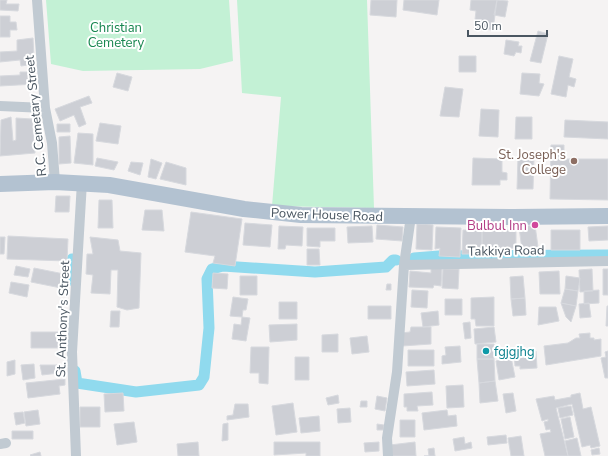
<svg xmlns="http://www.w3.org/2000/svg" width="608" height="456" viewBox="0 0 608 456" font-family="'Nunito Sans',sans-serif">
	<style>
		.green { fill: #c3f1d5 }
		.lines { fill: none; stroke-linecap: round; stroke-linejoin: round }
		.canal { stroke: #90daee; stroke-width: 11 }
		.building { fill: #cdcfd5; stroke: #d7d9de }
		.street { stroke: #c1cad2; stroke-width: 10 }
		.primary { stroke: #b3c2d1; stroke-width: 16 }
		.education-dot { fill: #8d6e63; stroke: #fff; stroke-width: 1.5 }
		.hotel-dot { fill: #d1479c; stroke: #fff; stroke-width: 1.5 }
		.culture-dot { fill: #0f9aa8; stroke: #fff; stroke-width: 1.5 }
		.labels { text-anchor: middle; stroke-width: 4; stroke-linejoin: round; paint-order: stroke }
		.park-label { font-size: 13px; fill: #17864f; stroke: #fff }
		.street-label { font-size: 13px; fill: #4a5661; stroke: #fff }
		.education-label { font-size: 13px; fill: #785e54; stroke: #fff; text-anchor: end }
		.hotel-label { font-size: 13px; fill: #b23c85; stroke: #fff; text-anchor: end }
		.culture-label { font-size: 13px; fill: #0d838f; stroke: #fff; text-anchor: start }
	</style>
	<rect width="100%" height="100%" fill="#f5f3f3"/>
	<path class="green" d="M46,0H229L233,61L200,69L83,71L51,64Z
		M237,0H367L374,208L272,206L281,97L242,93Z"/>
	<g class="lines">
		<path class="canal" d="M414,258L439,256L608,255
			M71,280L72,259
			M75,371L77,383L136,392L199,385L204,377L209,328L207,279L212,269L223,266L315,272L386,267L393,260H396"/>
	</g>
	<path class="building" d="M0,0H7L6,4H19L18,11L0,10Z
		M371,0H397L396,17L370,15Z
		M404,0H439L437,15L403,10Z
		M471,0H497L493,30L474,28L476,11L470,10Z
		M497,0L508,1L505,17L494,15Z
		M0,16H10V22H16L17,30H10V37H0Z
		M538,31L548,34L541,63L530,61Z
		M33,38L34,58H28V65L21,66L20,60L0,62V52L17,51V40Z
		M506,40L519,42L518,46H522L521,53L516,52L514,56L504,54Z
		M459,56H476V72H459Z
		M559,56L573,59L569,77L576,79L574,87L568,85L566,97L551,94Z
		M20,72H28L30,75L36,74V84L0,86V76L20,75Z
		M117,73L132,77L128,91L113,87Z
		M522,73L540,74L539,83L544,84L539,96L520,94Z
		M445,87L463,89L459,117L440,116Z
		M89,96L92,103L80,107L86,124L79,127L74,115L60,121L55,109Z
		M481,109L499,110L498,137L479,136Z
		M11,117L13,141L16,140V118L32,119L35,153L0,156L1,120Z
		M516,117H532V139H515Z
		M565,120L608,122V139L564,137Z
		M100,123L121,126L118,144L96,141Z
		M57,124H70V132H57Z
		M78,133L93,134V165L74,163Z
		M70,136L71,163L59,164V137Z
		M551,145H564V159H608V200L550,199Z
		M518,157L534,158L533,189H517Z
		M97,158L118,162L114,170L95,166Z
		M473,158L502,159V172L507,173V180H500V185H472Z
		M151,159L162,163L156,179L148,177Z
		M131,162L143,163L140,175L128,171Z
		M166,162L186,168V185L160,179Z
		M56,196H70L69,212H55Z
		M99,200H112L113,228H98Z
		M145,210H162L164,231L142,230Z
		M191,212L242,219L235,266L213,263L215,256L185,252Z
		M245,223L272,225L270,247L243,245Z
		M417,224L433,225L432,250L416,249Z
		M377,225L403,227L402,241L376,239Z
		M535,225L538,247L522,250L519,227Z
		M279,226L303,227L302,246L286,245L285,249H278Z
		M372,226L373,242L348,243L347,227Z
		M608,226V240L589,241L588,227Z
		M436,227L461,228L460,257L439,256L440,248L435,249Z
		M307,228H335V241H320V247L307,246Z
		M516,229V248L482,249V230Z
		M463,230H482V254H462Z
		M551,230H580V250H551Z
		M8,236L68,239L67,261L7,259Z
		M0,237H5L4,254H0Z
		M90,237L118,240L120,251L141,253L139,308L127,310L117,307L118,270H111L110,294L91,293L93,275L86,274L87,254H93Z
		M307,249H319L320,265H307Z
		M16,266L30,269L28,277L14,275Z
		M34,268L69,275L66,289L31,282Z
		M431,268H442L441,286L434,285L433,288L409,287L410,271L431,273Z
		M443,269H459L458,289L442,288Z
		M592,269L593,291L580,292L579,270Z
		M603,269H608V295H603Z
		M559,271L560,294H540L539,272Z
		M213,273L228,274L227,289L212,288Z
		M240,276H257V295H240Z
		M523,276L525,298L511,299L510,277Z
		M566,276L580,278L578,291L565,289Z
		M11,282L29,285L27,297L9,293Z
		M387,284H391V290H386Z
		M565,289L578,291L576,306L561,303Z
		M412,290L428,291L427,308L411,307Z
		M599,290V303L584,304V291Z
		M233,297L248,299L246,310H243L242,317L230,316Z
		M494,297V326H476L475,319H471V298Z
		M525,298L526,315L513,316L511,299Z
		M445,299H462V315H445Z
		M279,302H297V319H279Z
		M561,303L576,306L571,322L566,317Z
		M589,303L591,317L580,318L579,304Z
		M368,306H391V319H368Z
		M607,306H608V326H606Z
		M539,307H556L559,321L538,325Z
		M111,311H120L119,327H110Z
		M438,311L439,325L423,327L421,313Z
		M242,317L250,318L246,341L232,339L234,324L241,325Z
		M470,322L471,338L465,339L463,323Z
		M297,324V340L270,342L269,325Z
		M411,327H431V344L402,346L401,333L410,332Z
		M494,327L496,342L475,344L474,329Z
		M31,332H58V348H31Z
		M590,333V338H594V340L601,339V356L546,365L544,346L568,343L576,338H580L579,334Z
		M338,334V352H322V335Z
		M367,336L369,352L352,354L350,338Z
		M477,344H494V359H477Z
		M460,346L461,362L442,364V356L446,355L445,347Z
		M251,347H269L268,384L259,383V373H250Z
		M408,350H434V366H408Z
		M536,351L537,368L520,369V366H515L514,352Z
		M608,351V378H605L601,358L606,357L605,352Z
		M295,357H309V380H295Z
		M511,357L515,377L499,380L496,361Z
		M477,359H494L495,381L479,383Z
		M15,360V374L7,376V362Z
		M34,364L35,378L23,380L21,365Z
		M40,365H60L59,373L42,375Z
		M434,370L435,384L407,386L406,372Z
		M65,379V385L59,386L60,394L28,398L26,383Z
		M495,381L498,401L480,403L479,383Z
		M463,385L464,407L447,408L446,386Z
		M432,392L433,405L417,406L418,411H407V407H404V394Z
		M123,393L124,411L105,412L104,394Z
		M513,393L516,411L506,413L503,394Z
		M580,393L583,409L591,407L600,446L591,448L590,445L582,447L572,404L556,408L568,456H545L540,434L551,432L550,429L546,430L544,422L548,421V419L542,421L536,399L554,396L555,400L571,397V395Z
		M338,395L339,403L328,405L326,398Z
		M377,396L387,398L385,411L375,409Z
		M361,401H367V407H360Z
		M293,403L297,432L276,435L272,406Z
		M235,404H248L249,417L227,420V416L233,415Z
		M571,406L573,415L560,418L558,408Z
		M80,407H100V427H80Z
		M350,408L351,422L338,423L337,409Z
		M38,410L40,424L26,426L24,412Z
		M447,410L448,416L456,415L457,426L424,430L422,413Z
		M23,412L25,423L16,425L14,413Z
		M319,416L320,431L301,433L299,418Z
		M570,417L574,437L565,439L561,419Z
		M400,420H415V437H400Z
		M134,422L137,442L117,445L114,424Z
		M228,423V440L222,441L223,424Z
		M377,424L384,425L383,430H377Z
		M12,431H33V439H12Z
		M506,435L507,443L488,445L487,437Z
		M521,436L524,456H511L508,438Z
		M464,437L465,444L471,442L472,448L455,451L453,439Z
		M577,438L581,456H568L565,441Z
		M198,442L199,456H178L177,444Z
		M274,442H320V456H306V453L274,455Z
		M379,442V451L365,452L364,443Z
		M415,442L416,456H392L390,445Z
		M434,448L435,456H424H429L428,449Z
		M599,448L600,454L592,455L591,450Z
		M40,452L41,456H31L30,455Z"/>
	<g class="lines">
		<path class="street" d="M37,0L45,108L52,143L55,182
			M0,106L45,108
			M404,265L608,261
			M0,444L6,443
			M76,456L72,352L82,182
			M388,456L387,438L397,372L404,265L411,216"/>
		<path class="primary" d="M0,184L55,182L109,185L244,209L301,215L513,217L608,216"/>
	</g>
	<circle class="education-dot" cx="574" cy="161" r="4"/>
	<circle class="hotel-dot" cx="535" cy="225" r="4"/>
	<circle class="culture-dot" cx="486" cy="351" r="4"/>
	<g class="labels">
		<g class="park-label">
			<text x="116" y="32">Christian<tspan x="116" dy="15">Cemetery</tspan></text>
		</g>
		<g class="street-label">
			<text transform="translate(35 116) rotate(-96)" y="5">R.C. Cemetary Street</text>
			<text transform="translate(327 214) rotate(2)" y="5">Power House Road</text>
			<text transform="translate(506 250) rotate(-1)" y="5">Takkiya Road</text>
			<text transform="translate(62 319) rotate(-88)" y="5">St. Anthony's Street</text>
		</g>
		<g class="education-label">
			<text x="566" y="159">St. Joseph's<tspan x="566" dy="15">College</tspan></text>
		</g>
		<g class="hotel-label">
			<text x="527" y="230">Bulbul Inn</text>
		</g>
		<g class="culture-label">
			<text x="494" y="356">fgjgjhg</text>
		</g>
	</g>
	<path d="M468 30v6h79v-6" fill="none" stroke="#4a5661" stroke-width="2"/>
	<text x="474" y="30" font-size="12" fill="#4a5661" stroke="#ffffff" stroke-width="3" paint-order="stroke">50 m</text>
</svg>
